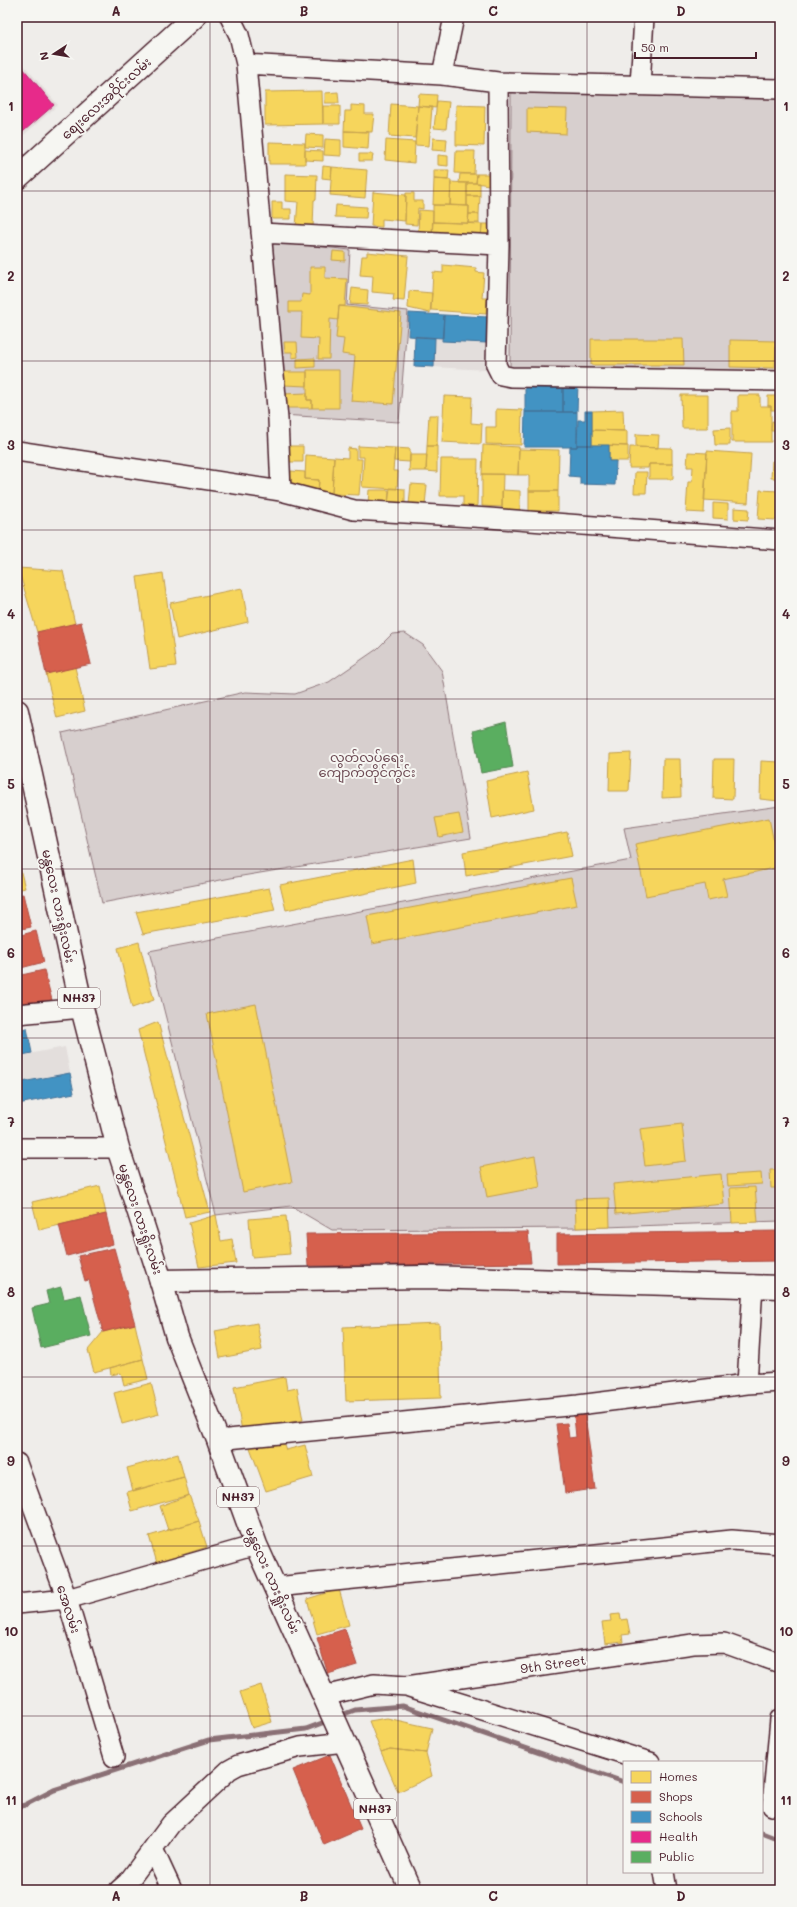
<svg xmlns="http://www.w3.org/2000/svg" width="797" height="1907" viewBox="0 0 797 1907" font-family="Mali,'Noto Sans Myanmar',sans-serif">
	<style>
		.built { fill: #e3dedc }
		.green { fill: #d7cfce; stroke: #90777c }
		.homes { fill: #f6d55c; stroke: #c29e4d }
		.shops { fill: #d6604d; stroke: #ac4c43 }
		.schools { fill: #4393c3; stroke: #457095 }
		.health { fill: #e7298a; stroke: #b8266e }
		.public { fill: #5aae61; stroke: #558351 }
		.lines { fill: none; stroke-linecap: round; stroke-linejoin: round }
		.stream { stroke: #8a6f74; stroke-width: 5 }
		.street-casing { stroke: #4a1f2b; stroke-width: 22 }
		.secondary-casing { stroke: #4a1f2b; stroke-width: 25 }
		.highway-casing { stroke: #4a1f2b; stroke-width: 25 }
		.street { stroke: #f6f6f2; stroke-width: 19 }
		.secondary { stroke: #f6f6f2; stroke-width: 22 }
		.highway { stroke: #f6f6f2; stroke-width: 22 }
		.grid { fill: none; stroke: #4a1f2b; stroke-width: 1; stroke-opacity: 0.55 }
		.labels { text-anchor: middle; stroke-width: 4; stroke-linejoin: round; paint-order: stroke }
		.shield { fill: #f6f6f2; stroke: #7e6067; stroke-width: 1 }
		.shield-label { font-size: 12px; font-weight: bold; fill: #4a1f2b }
		.street-label { font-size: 13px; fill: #4a1f2b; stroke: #f6f6f2 }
		.park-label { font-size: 13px; fill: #6d4b54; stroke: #f6f6f2 }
		.neatline { fill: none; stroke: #4a1f2b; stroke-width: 1.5 }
		.grid-label { font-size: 13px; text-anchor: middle; font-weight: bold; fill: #4a1f2b }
	</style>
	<rect width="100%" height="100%" fill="#efedea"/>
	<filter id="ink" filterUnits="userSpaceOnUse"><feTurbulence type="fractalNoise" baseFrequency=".025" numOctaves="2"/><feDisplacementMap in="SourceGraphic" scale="8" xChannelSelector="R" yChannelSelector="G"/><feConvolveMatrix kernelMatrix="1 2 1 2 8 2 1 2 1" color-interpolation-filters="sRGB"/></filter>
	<g filter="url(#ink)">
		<path class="built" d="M17,57L58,105L17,141Z
			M409,313L488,317L487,370L414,366L415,337L408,336Z
			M65,1047L74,1093L17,1104V1056Z"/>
		<path class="green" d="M511,92L780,96V377L510,371Z
			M268,241L350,250L347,305L408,311L399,422L281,415Z
			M405,633L423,645L442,671L471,838L236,877L102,903L62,733L245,692L295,694L329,682L377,649L392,634Z
			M780,806V1221L576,1228L332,1230L291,1206L216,1215L149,951L631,860L624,828Z"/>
		<path class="homes" d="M322,91L323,124L265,125V92Z
			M338,92L339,103H325V93Z
			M419,94L437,95L436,108L418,106Z
			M437,101L449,102L446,129L434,128Z
			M391,104L418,106L415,138L389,136Z
			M351,105L365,106V114H374L372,132L344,131L345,111H351Z
			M456,105L485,106L484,146L456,145Z
			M323,106H340V124H323Z
			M418,106L432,107L429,146L415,145Z
			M527,108L567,109L566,134L527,132Z
			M344,131L369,132L368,149L344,147Z
			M306,134L323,135V148L305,147Z
			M433,138L447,139L446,151L432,150Z
			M325,139L341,140V156L324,155Z
			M386,140L415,142L414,163L385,160Z
			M269,142L305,143V164H269Z
			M305,150L323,151V161L305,160Z
			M456,151H475L474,174L455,173Z
			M359,154H373L372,161H359Z
			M438,155L448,156V166L438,165Z
			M323,166L332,167L331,179L322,178Z
			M332,167L367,170L365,198L330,195Z
			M434,170H449L448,180L434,179Z
			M285,174L317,175L316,200H314L313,227L296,226L298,202L285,201Z
			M460,174H477L476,183H459Z
			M477,174H489V185L476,183Z
			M434,179L451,180L450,205H433Z
			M451,182L467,183V206L450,205Z
			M467,183H480V196H467Z
			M373,192L406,195L405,221L382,219V227L371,226Z
			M406,193H414V201H423V209L418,208L417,225L405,224Z
			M467,196H480L479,214H469V206H467Z
			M272,202H282V209H291V219H272Z
			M336,205L367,207L366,218L335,217Z
			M433,205L469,206L468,223L433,222Z
			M419,210L433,211L432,235L418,234Z
			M469,214H479V223H468Z
			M433,222L482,224L481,239L432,237Z
			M482,224H490V237L481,236Z
			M333,251L345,252V261L332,260Z
			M367,252L408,256L404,301L393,300L394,294L372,292L373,276L360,275L362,256H367Z
			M443,265L476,268V272L484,273L482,298H487L486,314L431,310L433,272L443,273Z
			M310,267H325V278L347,279L345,306H339L338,320L330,319L329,359H318L319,339L301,338L302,312H289V302H301L302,294L310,295Z
			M352,288L368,290L367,305L350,304Z
			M409,291L432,293L430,313L408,308Z
			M339,306L401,313L393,404L351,401L355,356L342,354L344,339L336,338Z
			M591,339H683L684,365H591Z
			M730,340L776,341L775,368L730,367Z
			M284,342H297L298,357L292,358V352H285Z
			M315,358V367L297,368V359Z
			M307,370H339V408H312V400H307Z
			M284,372H307V386L284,385Z
			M307,393V400H312V408H283V394Z
			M681,395H708V428H682Z
			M738,395H760V406H771V442H732V411H738Z
			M444,396L472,397L471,423L482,424L481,444L442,442Z
			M768,396H780V410H771V406H768Z
			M496,409L522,410L521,445L486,444V427H496Z
			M623,410L624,431L592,430V411Z
			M778,414H780V431H771L772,421L777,422Z
			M429,415H438L437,446H427Z
			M730,428V445H715L714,429Z
			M592,430L627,431V446L592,445Z
			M636,434L659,435L658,448L636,447Z
			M483,445L519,447L518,475L482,474Z
			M609,445L628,446V461H609Z
			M289,446H303V462H288Z
			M358,446L395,448L393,471H398L397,489L362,487L364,457H358Z
			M427,446H437V472L426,471Z
			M630,447L672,448V464H649L648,468H629Z
			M348,448L356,449V459H362L359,495L332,494L334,457L348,458Z
			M395,448L410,449V462L394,461Z
			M519,449L559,450L558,491H529V475H518Z
			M707,451L751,454L748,503L704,500Z
			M688,452L707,453L704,513L686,512L688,482H692L693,467H687Z
			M306,455L334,457L332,494L318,493L319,480L305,479Z
			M410,455H427L426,471H409Z
			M441,459H478L477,506H463V496H440Z
			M772,461H780V478H771Z
			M649,464H673V479H649Z
			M291,471L305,472V479L319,480L318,493L289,491Z
			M635,472H647L646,493H634Z
			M482,474H503L502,507L482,506Z
			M411,484L427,485L425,505L409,504Z
			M390,488L405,489V506L388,505Z
			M369,490H389L388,505L368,504Z
			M502,490L520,491V510L502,509Z
			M760,490L779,491L777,520L758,519Z
			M529,491H558V511H529Z
			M713,503L728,504V519L713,518Z
			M734,508L749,509L748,520L734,519Z
			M18,568L63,571L75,624L37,632Z
			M163,573L176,666L150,669L137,577Z
			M242,588L248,622L177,639L170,603Z
			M75,667L85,711L57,718L46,674Z
			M631,753L629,791H609L610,754Z
			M663,759H680L681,797L662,798Z
			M714,759H734L733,799L713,798Z
			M761,761L780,762L779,801L760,799Z
			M527,772L534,809L492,818L486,781Z
			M459,814L463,832L439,837L435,818Z
			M769,818L779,867L723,879L727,896L708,900L705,884L646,896L635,844Z
			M567,832L572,856L466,876L463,852Z
			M413,859L416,883L286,910L280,885Z
			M17,861H18L25,888L17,890Z
			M571,878L577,905L372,944L367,916Z
			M269,888L275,910L143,934L136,912Z
			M139,942L154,1000L132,1008L118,948Z
			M256,1004L292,1182L243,1192L207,1014Z
			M158,1022L210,1212L185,1217L138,1030Z
			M682,1124L686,1161L645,1166L640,1129Z
			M535,1156L540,1187L487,1197L481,1167Z
			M770,1170H780V1188H771Z
			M761,1173L762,1184L728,1186L727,1175Z
			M721,1174L724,1204L616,1214L613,1184Z
			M100,1186L106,1214L39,1230L32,1202Z
			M755,1187L758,1222L732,1223L730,1188Z
			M609,1198L610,1227L576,1228L575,1199Z
			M216,1215L221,1241L232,1239L236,1263L199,1267L189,1223Z
			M286,1216L290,1254L252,1257L249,1219Z
			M257,1323L262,1350L220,1358L215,1331Z
			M439,1323L441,1398L346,1401L343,1327Z
			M135,1324L143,1359L94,1372L88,1350L103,1332Z
			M143,1359L148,1379L124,1385L121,1373L111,1375L110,1368Z
			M285,1377L287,1390L297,1388L303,1420L242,1431L234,1387Z
			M151,1383L159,1414L122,1424L114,1393Z
			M282,1439L286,1450L305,1445L313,1477L266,1491L249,1445Z
			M178,1454L184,1477L133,1491L127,1468Z
			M184,1477L189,1495L132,1511L127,1492Z
			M189,1495L199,1521L168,1530L160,1506Z
			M199,1521L207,1547L157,1563L149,1536Z
			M339,1589L349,1625L317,1634L307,1599Z
			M620,1614L621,1620L627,1619L630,1634L622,1635L623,1642L605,1644L602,1622L611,1621L610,1615Z
			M261,1685L272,1722L252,1728L240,1692Z
			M387,1718L432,1728L426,1753L390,1749L381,1752L369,1721Z
			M390,1749L426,1753L432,1776L398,1792L381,1752Z"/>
		<path class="shops" d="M81,622L91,664L46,674L37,632Z
			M23,894L31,927L17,930V895Z
			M36,931L44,962L17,969V936Z
			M44,970L52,1000L18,1008L17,976Z
			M106,1214L113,1244L67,1256L59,1225Z
			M780,1231V1261L557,1264V1234Z
			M528,1232L531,1263L308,1266L306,1234Z
			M114,1248L135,1324L103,1332L89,1280L85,1281L78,1256Z
			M585,1415L595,1489L565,1493L556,1424L567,1423L569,1438L576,1437L574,1416Z
			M345,1629L357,1665L328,1674L317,1638Z
			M330,1755L361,1829L324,1845L293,1770Z"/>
		<path class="schools" d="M409,313L444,315L443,338L408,336Z
			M444,315L488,317L487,343L442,341Z
			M415,337L435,338L434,367L414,366Z
			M525,385H563V412H525Z
			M563,385H578L577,412H563Z
			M585,411H592V445H577L578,420H585Z
			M525,412H577V447H524Z
			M577,445H609V461H616L615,485L580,484V477L569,476L570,447H577Z
			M27,1028L32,1053L17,1056V1030Z
			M70,1073L74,1093L18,1104L17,1083Z"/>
		<path class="health" d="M17,61L54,105L17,137Z"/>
		<path class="public" d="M506,722L513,767L481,773L473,731Z
			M61,1287L64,1299L81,1295L91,1336L41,1348L32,1308L49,1304L46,1291Z"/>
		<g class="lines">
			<path class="stream" d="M339,1716L355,1710L403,1706L624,1782
				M17,1807L25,1805L54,1790L209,1740L306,1729L330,1720
				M762,1833L780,1840"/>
			<defs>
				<path id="street" d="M230,17L239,35L246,64L278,419L281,491
					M246,64L442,75L498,82L780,89
					M442,75L454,17
					M498,82L499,245L496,365L501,375L511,377L780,381
					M640,86L644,17
					M261,233L499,245
					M17,451L281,491L354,510L489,518L780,540
					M17,1014L82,1008
					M17,1148H118
					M747,1384L753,1285
					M218,1440L578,1405L747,1384L780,1382
					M17,1463L67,1599L114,1757
					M276,1587L732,1540L780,1544
					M17,1604L67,1599L256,1545
					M409,1687L650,1762
					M324,1696L374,1684L407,1686L693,1644L724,1643L780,1663
					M772,1806L780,1719
					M153,1849L172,1890
					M664,1872L667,1890
					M119,1890L128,1882L171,1824L229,1770L238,1765L300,1747L345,1742"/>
				<path id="secondary" d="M17,178L194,17
					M161,1281L425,1277L780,1287"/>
				<path id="highway" d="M17,711L82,1008L118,1148L161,1281L177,1337L218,1440L256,1545L411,1890"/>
			</defs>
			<use href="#street" class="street-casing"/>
			<use href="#secondary" class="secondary-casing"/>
			<use href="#highway" class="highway-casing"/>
			<use href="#street" class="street"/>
			<use href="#secondary" class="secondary"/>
			<use href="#highway" class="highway"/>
		</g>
	</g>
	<path class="grid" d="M210,17V1890M398,17V1890M587,17V1890M17,191H780M17,361H780M17,530H780M17,699H780M17,869H780M17,1038H780M17,1208H780M17,1377H780M17,1546H780M17,1716H780"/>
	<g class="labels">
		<g class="shield">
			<rect x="58" y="988" width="42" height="20" rx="3"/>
			<rect x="217" y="1487" width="42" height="20" rx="3"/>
			<rect x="354" y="1799" width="42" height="20" rx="3"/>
		</g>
		<g class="shield-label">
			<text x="79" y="1002">NH37</text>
			<text x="238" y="1501">NH37</text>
			<text x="375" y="1813">NH37</text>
		</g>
		<g class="street-label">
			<text transform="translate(106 98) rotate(-42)" y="5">စျေးလေးအဝိုင်းလမ်း</text>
			<text transform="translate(59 906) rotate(78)" y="5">မန္တလေး လားရှိုးလမ်း</text>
			<text transform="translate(141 1219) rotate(72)" y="5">မန္တလေး လားရှိုးလမ်း</text>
			<text transform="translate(273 1580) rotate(66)" y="5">မန္တလေး လားရှိုးလမ်း</text>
			<text transform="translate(69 1609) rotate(72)" y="5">အေလမ်း</text>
			<text transform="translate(553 1664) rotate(-8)" y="5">9th Street</text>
		</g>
		<g class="park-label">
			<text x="367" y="762">လွတ်လပ်ရေး<tspan x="367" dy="15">ကျောက်တိုင်ကွင်း</tspan></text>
		</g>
	</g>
	<rect width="797" height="1907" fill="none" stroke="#f6f6f2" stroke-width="44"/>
	<rect x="623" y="1761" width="140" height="112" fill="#f6f6f2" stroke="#b1a0a2"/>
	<rect x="631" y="1771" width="20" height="12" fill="#f6d55c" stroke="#b1a0a2"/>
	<text x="659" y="1781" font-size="12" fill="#4a1f2b">Homes</text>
	<rect x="631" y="1791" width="20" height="12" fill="#d6604d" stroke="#b1a0a2"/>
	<text x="659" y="1801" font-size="12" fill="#4a1f2b">Shops</text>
	<rect x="631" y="1811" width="20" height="12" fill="#4393c3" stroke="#b1a0a2"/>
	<text x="659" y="1821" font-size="12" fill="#4a1f2b">Schools</text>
	<rect x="631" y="1831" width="20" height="12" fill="#e7298a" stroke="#b1a0a2"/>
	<text x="659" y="1841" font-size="12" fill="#4a1f2b">Health</text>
	<rect x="631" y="1851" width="20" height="12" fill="#5aae61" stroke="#b1a0a2"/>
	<text x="659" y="1861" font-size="12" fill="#4a1f2b">Public</text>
	<g transform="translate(54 54) rotate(258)" stroke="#f6f6f2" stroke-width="3" paint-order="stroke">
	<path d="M0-3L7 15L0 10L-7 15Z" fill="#4a1f2b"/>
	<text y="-6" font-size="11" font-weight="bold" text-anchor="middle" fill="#4a1f2b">N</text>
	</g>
	<path d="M635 52v6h121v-6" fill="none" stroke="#4a1f2b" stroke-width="2"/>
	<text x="641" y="52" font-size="12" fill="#4a1f2b" stroke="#f6f6f2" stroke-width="3" paint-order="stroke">50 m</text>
	<rect x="22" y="22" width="753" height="1863" class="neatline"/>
	<g class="grid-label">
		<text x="116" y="16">A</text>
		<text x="304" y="16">B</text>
		<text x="493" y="16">C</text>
		<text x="681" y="16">D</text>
		<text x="11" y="111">1</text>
		<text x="786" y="111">1</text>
		<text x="11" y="281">2</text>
		<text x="786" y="281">2</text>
		<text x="11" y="450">3</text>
		<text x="786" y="450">3</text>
		<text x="11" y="619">4</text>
		<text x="786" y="619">4</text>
		<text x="11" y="789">5</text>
		<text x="786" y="789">5</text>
		<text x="11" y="958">6</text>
		<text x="786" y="958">6</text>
		<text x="11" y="1127">7</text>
		<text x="786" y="1127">7</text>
		<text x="11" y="1297">8</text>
		<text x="786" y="1297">8</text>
		<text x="11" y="1466">9</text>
		<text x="786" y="1466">9</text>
		<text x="11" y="1636">10</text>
		<text x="786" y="1636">10</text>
		<text x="11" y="1805">11</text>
		<text x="786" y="1805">11</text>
		<text x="116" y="1901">A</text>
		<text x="304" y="1901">B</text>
		<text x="493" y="1901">C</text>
		<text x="681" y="1901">D</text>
	</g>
</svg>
